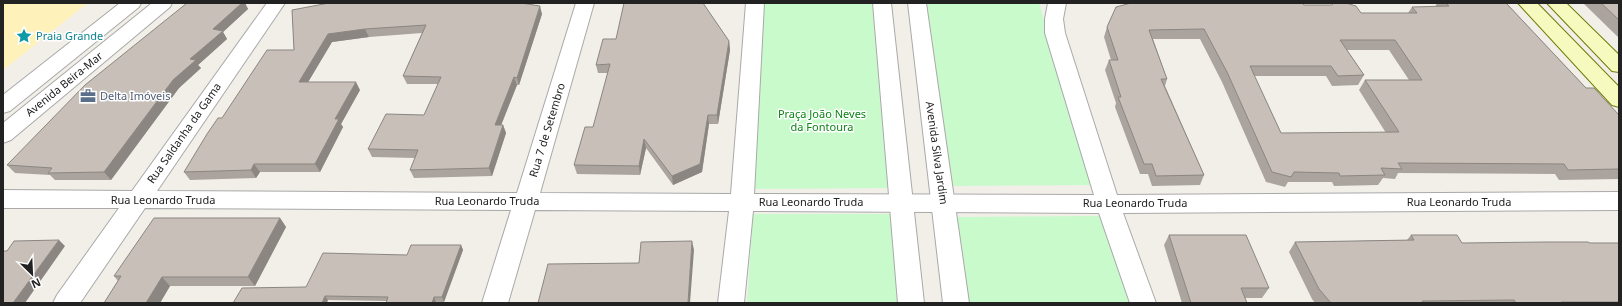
<svg xmlns="http://www.w3.org/2000/svg" width="1622" height="306" viewBox="0 0 1622 306" font-family="'Noto Sans',sans-serif">
	<style>
		.sand { fill: #fff1ba }
		.park { fill: #c8facc }
		.lines { fill: none; stroke-linecap: round; stroke-linejoin: round }
		.minor-casing { stroke: #a9a9a9; stroke-width: 2 }
		.tertiary-casing { stroke: #a9a9a9; stroke-width: 2 }
		.secondary-casing { stroke: #707d05; stroke-width: 2 }
		.minor { fill: #fff; fill-rule: evenodd }
		.tertiary { fill: #fff; fill-rule: evenodd }
		.secondary { fill: #f7fabf; fill-rule: evenodd }
		.wall { fill: #aba49e; fill-rule: evenodd }
		.shaded-wall { fill: #8b8681 }
		.building { fill: #c7bfb8; stroke: #8b8681; fill-rule: evenodd }
		.labels { text-anchor: middle; stroke-width: 3; stroke-linejoin: round; paint-order: stroke }
		.culture-label { font-size: 11px; fill: #0d838f; stroke: #fff; text-anchor: start }
		.street-label { font-size: 11px; fill: #222; stroke: #fff }
		.service-label { font-size: 11px; fill: #4e5e75; stroke: #fff; text-anchor: start }
		.park-label { font-size: 11px; fill: #0c8416; stroke: #fff }
	</style>
	<rect width="100%" height="100%" fill="#f2efe9"/>
	<path class="sand" d="M3,3H88L3,70Z"/>
	<path class="park" d="M762,3H876L895,188L753,189Z
		M924,3H1039L1094,185L952,186Z
		M753,214H891L898,303H747Z
		M1103,216L1129,303H968L955,217Z"/>
	<g class="lines">
		<defs>
			<path id="minor" d="M267,3H285L157,191L517,193L576,3H594L540,193L731,194L746,3H764L754,194L1094,195L1045,33V19L1048,3H1066L1063,19L1065,33L1117,195L1619,192V210L1123,213L1156,303H1130L1099,213L753,211L744,303H718L729,211L535,210L508,303H482L511,210L145,208L80,303H53L57,295L119,208H3V190L132,191Z"/>
			<path id="tertiary" d="M120,3H141L139,7L10,111L3,113V95Z
				M152,3H172L170,7L11,140L3,143V123Z
				M873,3H891L924,303H898Z
				M908,3H926L969,303H943Z"/>
			<path id="secondary" d="M1518,3H1537L1619,87V107L1612,105Z
				M1547,3H1566L1619,55V72L1612,71Z"/>
		</defs>
		<use href="#minor" class="minor-casing"/>
		<use href="#tertiary" class="tertiary-casing"/>
		<use href="#secondary" class="secondary-casing"/>
		<use href="#minor" class="minor"/>
		<use href="#tertiary" class="tertiary"/>
		<use href="#secondary" class="secondary"/>
	</g>
	<path class="wall" d="M187,3H245L248,9L223,32L227,39L198,65L201,68L179,88L111,180H55L50,175L15,173L7,165Z
		M1437,3H1506L1586,88L1619,115V179L1559,180L1555,174L1398,173L1395,179L1383,178L1378,185L1334,186L1332,182H1288L1285,187L1266,182L1222,82L1200,39H1153L1167,79L1165,86L1204,175L1200,185L1152,186L1148,174H1140L1115,107L1116,103L1105,70L1109,60H1111L1104,37L1107,27L1304,5L1361,13H1408L1412,7H1435ZM1347,50H1389L1409,80H1365L1359,90L1386,133H1281L1254,76H1326L1332,86L1358,85L1364,75Z
		M1583,3H1619V38Z
		M292,10L542,14L519,85H517L501,125H503L506,133L492,176L414,178L410,170L415,158L372,157L368,149L424,115L438,84H407L403,76L422,33L369,37L332,42L308,82L360,90L341,124L343,127L320,172H260L256,178L190,180L184,172L222,118L294,50Z
		M729,41L730,50L718,124H709L702,172L673,185L646,148L640,175L577,174L574,165L593,127L608,73H598L596,65Z
		M280,218L286,227L255,286H170L160,303H104L118,281L114,276Z
		M1169,235L1269,288L1262,298H1245L1247,303H1182L1164,245Z
		M1411,235L1462,243H1619V303H1315L1312,299L1289,252L1295,242L1407,240Z
		M461,245L463,250L444,302L328,300L306,287L407,255Z"/>
	<path class="shaded-wall" d="M242,3H245L248,9L223,32L227,39L198,65L201,68L179,88L111,180L104,172L173,80L190,59L213,29Z
		M540,6L542,14L519,85L517,78Z
		M365,29L369,37L332,42L304,89L299,82L328,34Z
		M729,41L730,50L718,124L717,115Z
		M514,77L517,85L498,133L495,125Z
		M356,82L360,90L341,124L343,127L320,172L315,164L335,119Z
		M708,115L709,124L702,172L673,185L672,176Z
		M503,125L506,133L492,176L489,168Z
		M644,139L646,148L640,175L639,166Z
		M254,164L260,172L256,178L251,170Z
		M280,218L286,227L255,286L248,277Z
		M59,240L65,246L25,303H13Z
		M692,241L694,250L690,303H688Z
		M461,245L463,250L444,302L442,297Z
		M162,277L170,286L160,303H146Z
		M325,296L328,300L327,303H322Z
		M434,297L436,302V303H432Z"/>
	<path class="building" d="M187,3H242L213,29L223,31L190,59L196,60L173,80L104,172L48,173L52,168L7,165L85,85Z
		M329,3H521L540,6L517,78L514,77L495,125H503L489,168L410,170L418,150L368,149L386,114L424,115L441,77L403,76L426,25L365,29L328,34L299,82H356L335,119H339L315,164H254L251,170L184,172L207,134L218,118H222L267,50H294L292,10Z
		M624,3H703L729,41L717,115H708L700,164L672,176L644,139L639,166L574,165L585,127H593L610,64L596,65L603,39H616Z
		M1131,3H1302L1304,5H1332L1334,3H1346L1356,6L1361,13H1417L1412,7L1449,6L1446,3H1506L1586,88H1594L1619,115V169L1568,170L1564,164L1398,163L1402,169L1381,168L1385,175L1340,176L1339,173L1294,172L1291,177L1272,172L1227,72L1204,29L1149,30L1167,79H1161L1204,175L1156,176L1152,164H1144L1118,97H1121L1109,60H1118L1107,27L1116,7ZM1340,40H1395L1422,80H1365L1399,132L1281,133L1250,66H1331L1338,76L1364,75Z
		M1601,3H1619V20Z
		M154,218H280L248,277H162L146,303H104L121,276H114Z
		M1169,235H1246L1269,288H1241L1247,303H1191Z
		M1411,235H1457L1462,243L1545,242H1588L1590,243H1619V302H1561V303H1516L1514,300L1422,301L1423,303H1331L1319,289L1295,242L1414,240Z
		M59,240L13,303H3V251H7L14,241Z
		M692,241L688,303H538L548,264L639,263L641,242Z
		M411,245H461L442,297H434L432,303H386L388,297L325,296L322,303H233L242,288L306,287L323,253L407,255Z"/>
	<defs>
		<symbol id="sight-bare" viewBox="-9 -9 18 18"><path d="M0-6L1.8-2.2L6-1.7L2.9 1.2L3.7 5.4L0 3.3L-3.7 5.4L-2.9 1.2L-6-1.7L-1.8-2.2Z" fill="#0f9aa8" stroke="#fff" stroke-width="2.5" paint-order="stroke"/></symbol>
		<symbol id="office-bare" viewBox="-9 -9 18 18"><path d="M-6-3h4V-5.5h4V-3h4V5H-6ZM-1-4.5V-3h2v-1.5ZM-6 0V1H6V0Z" fill="#5c6f8a" stroke="#fff" stroke-width="2.5" paint-order="stroke"/></symbol>
	</defs>
	<g fill-rule="evenodd">
		<use href="#sight-bare" x="13" y="25" width="22" height="22"/>
		<use href="#office-bare" x="77" y="85" width="22" height="22"/>
	</g>
	<g class="labels">
		<g class="culture-label">
			<text x="36" y="40">Praia Grande</text>
		</g>
		<g class="street-label">
			<text transform="translate(64 84) rotate(-39)" y="4">Avenida Beira-Mar</text>
			<text transform="translate(547 130) rotate(-73)" y="4">Rua 7 de Setembro</text>
			<text transform="translate(184 133) rotate(-55)" y="4">Rua Saldanha da Gama</text>
			<text transform="translate(937 153) rotate(82)" y="4">Avenida Silva Jardim</text>
			<text x="163" y="204">Rua Leonardo Truda</text>
			<text x="487" y="205">Rua Leonardo Truda</text>
			<text x="811" y="206">Rua Leonardo Truda</text>
			<text x="1459" y="206">Rua Leonardo Truda</text>
			<text x="1135" y="207">Rua Leonardo Truda</text>
		</g>
		<g class="service-label">
			<text x="100" y="100">Delta Imóveis</text>
		</g>
		<g class="park-label">
			<text x="822" y="118">Praça João Neves<tspan x="822" dy="13">da Fontoura</tspan></text>
		</g>
	</g>
	<rect width="1622" height="306" fill="none" stroke="#222222" stroke-width="8"/>
	<g transform="translate(32 274) rotate(156)" stroke="#ffffff" stroke-width="3" paint-order="stroke">
	<path d="M0-3L7 15L0 10L-7 15Z" fill="#222222"/>
	<text y="-6" font-size="11" font-weight="bold" text-anchor="middle" fill="#222222">N</text>
	</g>
</svg>
